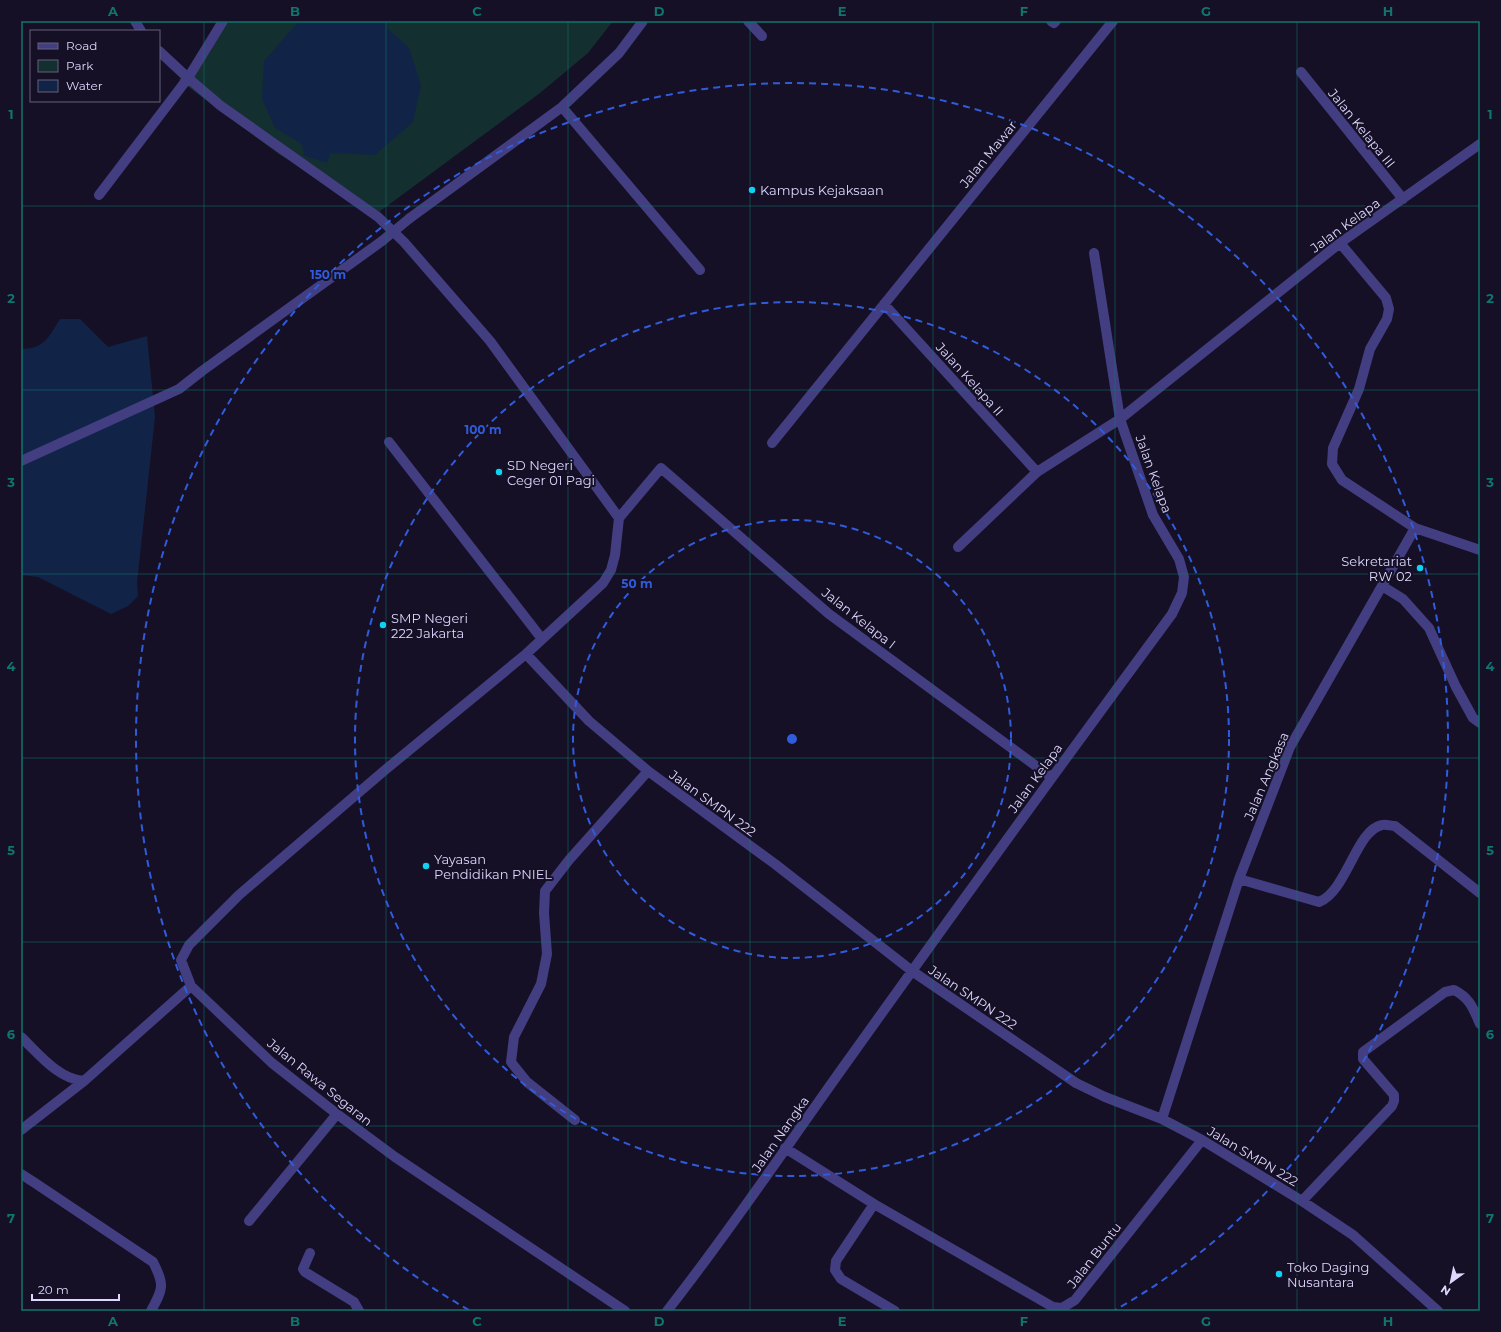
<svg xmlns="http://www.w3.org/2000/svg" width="1501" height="1332" viewBox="0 0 1501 1332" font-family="Montserrat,sans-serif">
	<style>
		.green { fill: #142f2f }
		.water { fill: #112448 }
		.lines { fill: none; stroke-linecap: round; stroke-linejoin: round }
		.minor { stroke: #433e81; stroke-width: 10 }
		.minor-bridge { stroke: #433e81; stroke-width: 10 }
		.grid { fill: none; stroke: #0f766e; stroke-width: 1; stroke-opacity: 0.55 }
		.ring { fill: none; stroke: #305cdc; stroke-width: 2; stroke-dasharray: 7 5 }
		.poi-dot { fill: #0ed2f1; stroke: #151025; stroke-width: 1.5 }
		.labels { text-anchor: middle; stroke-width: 4; stroke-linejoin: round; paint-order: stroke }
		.street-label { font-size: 13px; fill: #ddd7fd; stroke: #151025 }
		.poi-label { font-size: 13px; fill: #ddd7fd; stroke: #151025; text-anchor: start }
		.centre { fill: #305cdc; stroke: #151025; stroke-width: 2 }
		.ring-label { font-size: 12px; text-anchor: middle; font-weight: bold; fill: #305cdc; stroke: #151025; stroke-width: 4; stroke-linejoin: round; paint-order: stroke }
		.neatline { fill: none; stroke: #0f766e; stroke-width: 1.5 }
		.grid-label { font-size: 13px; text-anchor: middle; font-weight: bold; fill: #0f766e }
	</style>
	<rect width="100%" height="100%" fill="#151025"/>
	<path class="green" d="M226,21H613L588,53L540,93L379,212L280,155L179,80Z"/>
	<path class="water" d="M299,21H388L386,27L409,48L421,85L413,122L375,155L330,153L327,163L304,156L302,144L275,128L262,99L264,61Z
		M60,319H80L108,347L147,336L155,417L137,583L138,596L128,606L111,614L38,577L21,575V349C45,349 49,336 60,319Z"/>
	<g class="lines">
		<path class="minor" d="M135,21L141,31
			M748,21L762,36
			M1051,21L1054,23L1056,21
			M159,51L188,78L221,106L378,217L404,242L490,341L619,518
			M1301,72L1403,199
			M562,107L700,270
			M99,195L188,78L223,21
			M410,218L562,107L619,53L643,21
			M1340,243L1386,298L1389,309L1387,319L1370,349L1359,389L1333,448L1332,464L1342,480L1415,528
			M884,304L1037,472
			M389,442L542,639
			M772,443L1113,21
			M21,461L179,389L202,371L382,241
			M958,547L1037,472L1120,419L1094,253
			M1382,586L1403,599L1429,628L1456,687L1473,718L1480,723
			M526,654L589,721L648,771L775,864L912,971L1076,1083L1105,1097L1162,1119L1202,1140L1302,1201L1353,1235L1438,1311
			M1239,879L1319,902C1347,891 1356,830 1382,825C1386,824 1391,826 1395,826L1480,893
			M21,1037C39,1054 58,1079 84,1081
			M1162,1119L1239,879L1290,747L1415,528L1480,550
			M575,1120L527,1082L511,1062L514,1037L541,984L547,954L544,913L545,891L569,860L648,771
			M21,1130L84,1081L191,986
			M785,1148L874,1204L1053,1307L1062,1308L1075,1300L1202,1140
			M21,1174L35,1183L153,1262C165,1285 163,1289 151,1311
			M1302,1201L1392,1106L1394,1101V1095L1363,1059V1052L1445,992L1454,990C1470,998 1473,1008 1480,1024
			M874,1204L836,1261L835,1270L841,1279L895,1311
			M249,1221L337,1114
			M310,1253L303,1269L305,1272L354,1302L359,1311
			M625,1311L395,1157L337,1114L272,1063L191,986L181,960L189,945L239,895L385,770L526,654L603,583L611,570L615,555L619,518L661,468L829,614L1051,777
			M667,1311C733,1227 792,1138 854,1052C959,905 1065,759 1172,614L1182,593L1184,577L1179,559L1153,515L1120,419L1340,243L1480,144"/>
		<path class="minor-bridge" d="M382,241L410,218"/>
	</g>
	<path class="grid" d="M204,21V1311M386,21V1311M568,21V1311M750,21V1311M933,21V1311M1115,21V1311M1297,21V1311M21,206H1480M21,390H1480M21,574H1480M21,758H1480M21,942H1480M21,1126H1480"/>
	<g class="ring">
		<circle cx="792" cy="739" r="219"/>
		<circle cx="792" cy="739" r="437"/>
		<path d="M469 1310A656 656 0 1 1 1115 1310"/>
	</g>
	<g class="poi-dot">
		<circle cx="752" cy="190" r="4"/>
		<circle cx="499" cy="472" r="4"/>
		<circle cx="1420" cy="568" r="4"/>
		<circle cx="383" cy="625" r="4"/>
		<circle cx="426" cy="866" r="4"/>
		<circle cx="1279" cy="1274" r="4"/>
	</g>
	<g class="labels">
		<g class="street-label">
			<text transform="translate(1362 128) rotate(51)" y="5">Jalan Kelapa III</text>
			<text transform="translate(988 154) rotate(-51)" y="5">Jalan Mawar</text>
			<text transform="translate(1345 225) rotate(-36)" y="5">Jalan Kelapa</text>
			<text transform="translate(970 379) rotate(48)" y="5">Jalan Kelapa II</text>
			<text transform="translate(1154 474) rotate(70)" y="5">Jalan Kelapa</text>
			<text transform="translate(859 618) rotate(38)" y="5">Jalan Kelapa I</text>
			<text transform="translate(1266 776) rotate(-67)" y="5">Jalan Angkasa</text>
			<text transform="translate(1035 778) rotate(-54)" y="5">Jalan Kelapa</text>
			<text transform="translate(713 803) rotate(36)" y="5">Jalan SMPN 222</text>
			<text transform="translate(973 997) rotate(34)" y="5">Jalan SMPN 222</text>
			<text transform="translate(320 1082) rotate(39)" y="5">Jalan Rawa Segaran</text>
			<text transform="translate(780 1134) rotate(-55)" y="5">Jalan Nangka</text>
			<text transform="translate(1253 1156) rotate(31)" y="5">Jalan SMPN 222</text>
			<text transform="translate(1094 1255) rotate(-52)" y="5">Jalan Buntu</text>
		</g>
		<g class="poi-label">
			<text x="760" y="195">Kampus Kejaksaan</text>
			<text x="507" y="470">SD Negeri<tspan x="507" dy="15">Ceger 01 Pagi</tspan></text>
			<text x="1412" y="566" text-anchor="end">Sekretariat<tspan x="1412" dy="15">RW 02</tspan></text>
			<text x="391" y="623">SMP Negeri<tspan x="391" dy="15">222 Jakarta</tspan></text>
			<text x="434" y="864">Yayasan<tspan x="434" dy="15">Pendidikan PNIEL</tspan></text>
			<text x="1287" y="1272">Toko Daging<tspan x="1287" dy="15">Nusantara</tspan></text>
		</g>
	</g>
	<circle cx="792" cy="739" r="6" class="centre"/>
	<g class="ring-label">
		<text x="328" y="279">150 m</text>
		<text x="483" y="434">100 m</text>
		<text x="637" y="588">50 m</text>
	</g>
	<rect width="1501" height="1332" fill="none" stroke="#151025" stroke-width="44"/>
	<rect x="30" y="30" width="130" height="72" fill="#151025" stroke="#65607b"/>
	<rect x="38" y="43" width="20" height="6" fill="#433e81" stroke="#65607b"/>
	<text x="66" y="50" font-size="12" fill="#ddd7fd">Road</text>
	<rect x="38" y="60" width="20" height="12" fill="#142f2f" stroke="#65607b"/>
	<text x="66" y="70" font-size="12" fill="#ddd7fd">Park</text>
	<rect x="38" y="80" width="20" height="12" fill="#112448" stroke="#65607b"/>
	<text x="66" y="90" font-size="12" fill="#ddd7fd">Water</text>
	<g transform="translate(1451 1282) rotate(213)" stroke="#151025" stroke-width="3" paint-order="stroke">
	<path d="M0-3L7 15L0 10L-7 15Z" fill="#ddd7fd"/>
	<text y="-6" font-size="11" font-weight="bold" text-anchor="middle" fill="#ddd7fd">N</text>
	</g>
	<path d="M32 1294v6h87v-6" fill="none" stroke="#ddd7fd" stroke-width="2"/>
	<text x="38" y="1294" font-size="12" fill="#ddd7fd" stroke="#151025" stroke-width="3" paint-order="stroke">20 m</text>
	<rect x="22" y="22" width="1457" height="1288" class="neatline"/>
	<g class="grid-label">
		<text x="113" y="16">A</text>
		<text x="295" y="16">B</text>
		<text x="477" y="16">C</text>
		<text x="659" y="16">D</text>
		<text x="842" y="16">E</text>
		<text x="1024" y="16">F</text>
		<text x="1206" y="16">G</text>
		<text x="1388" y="16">H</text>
		<text x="11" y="119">1</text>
		<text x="1490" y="119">1</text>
		<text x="11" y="303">2</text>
		<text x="1490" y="303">2</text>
		<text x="11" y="487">3</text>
		<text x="1490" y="487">3</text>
		<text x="11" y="671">4</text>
		<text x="1490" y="671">4</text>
		<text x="11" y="855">5</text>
		<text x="1490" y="855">5</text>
		<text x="11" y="1039">6</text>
		<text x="1490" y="1039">6</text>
		<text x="11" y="1223">7</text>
		<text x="1490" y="1223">7</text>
		<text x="113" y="1326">A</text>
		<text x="295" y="1326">B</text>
		<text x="477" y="1326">C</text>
		<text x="659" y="1326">D</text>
		<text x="842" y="1326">E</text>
		<text x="1024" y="1326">F</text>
		<text x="1206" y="1326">G</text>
		<text x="1388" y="1326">H</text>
	</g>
</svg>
